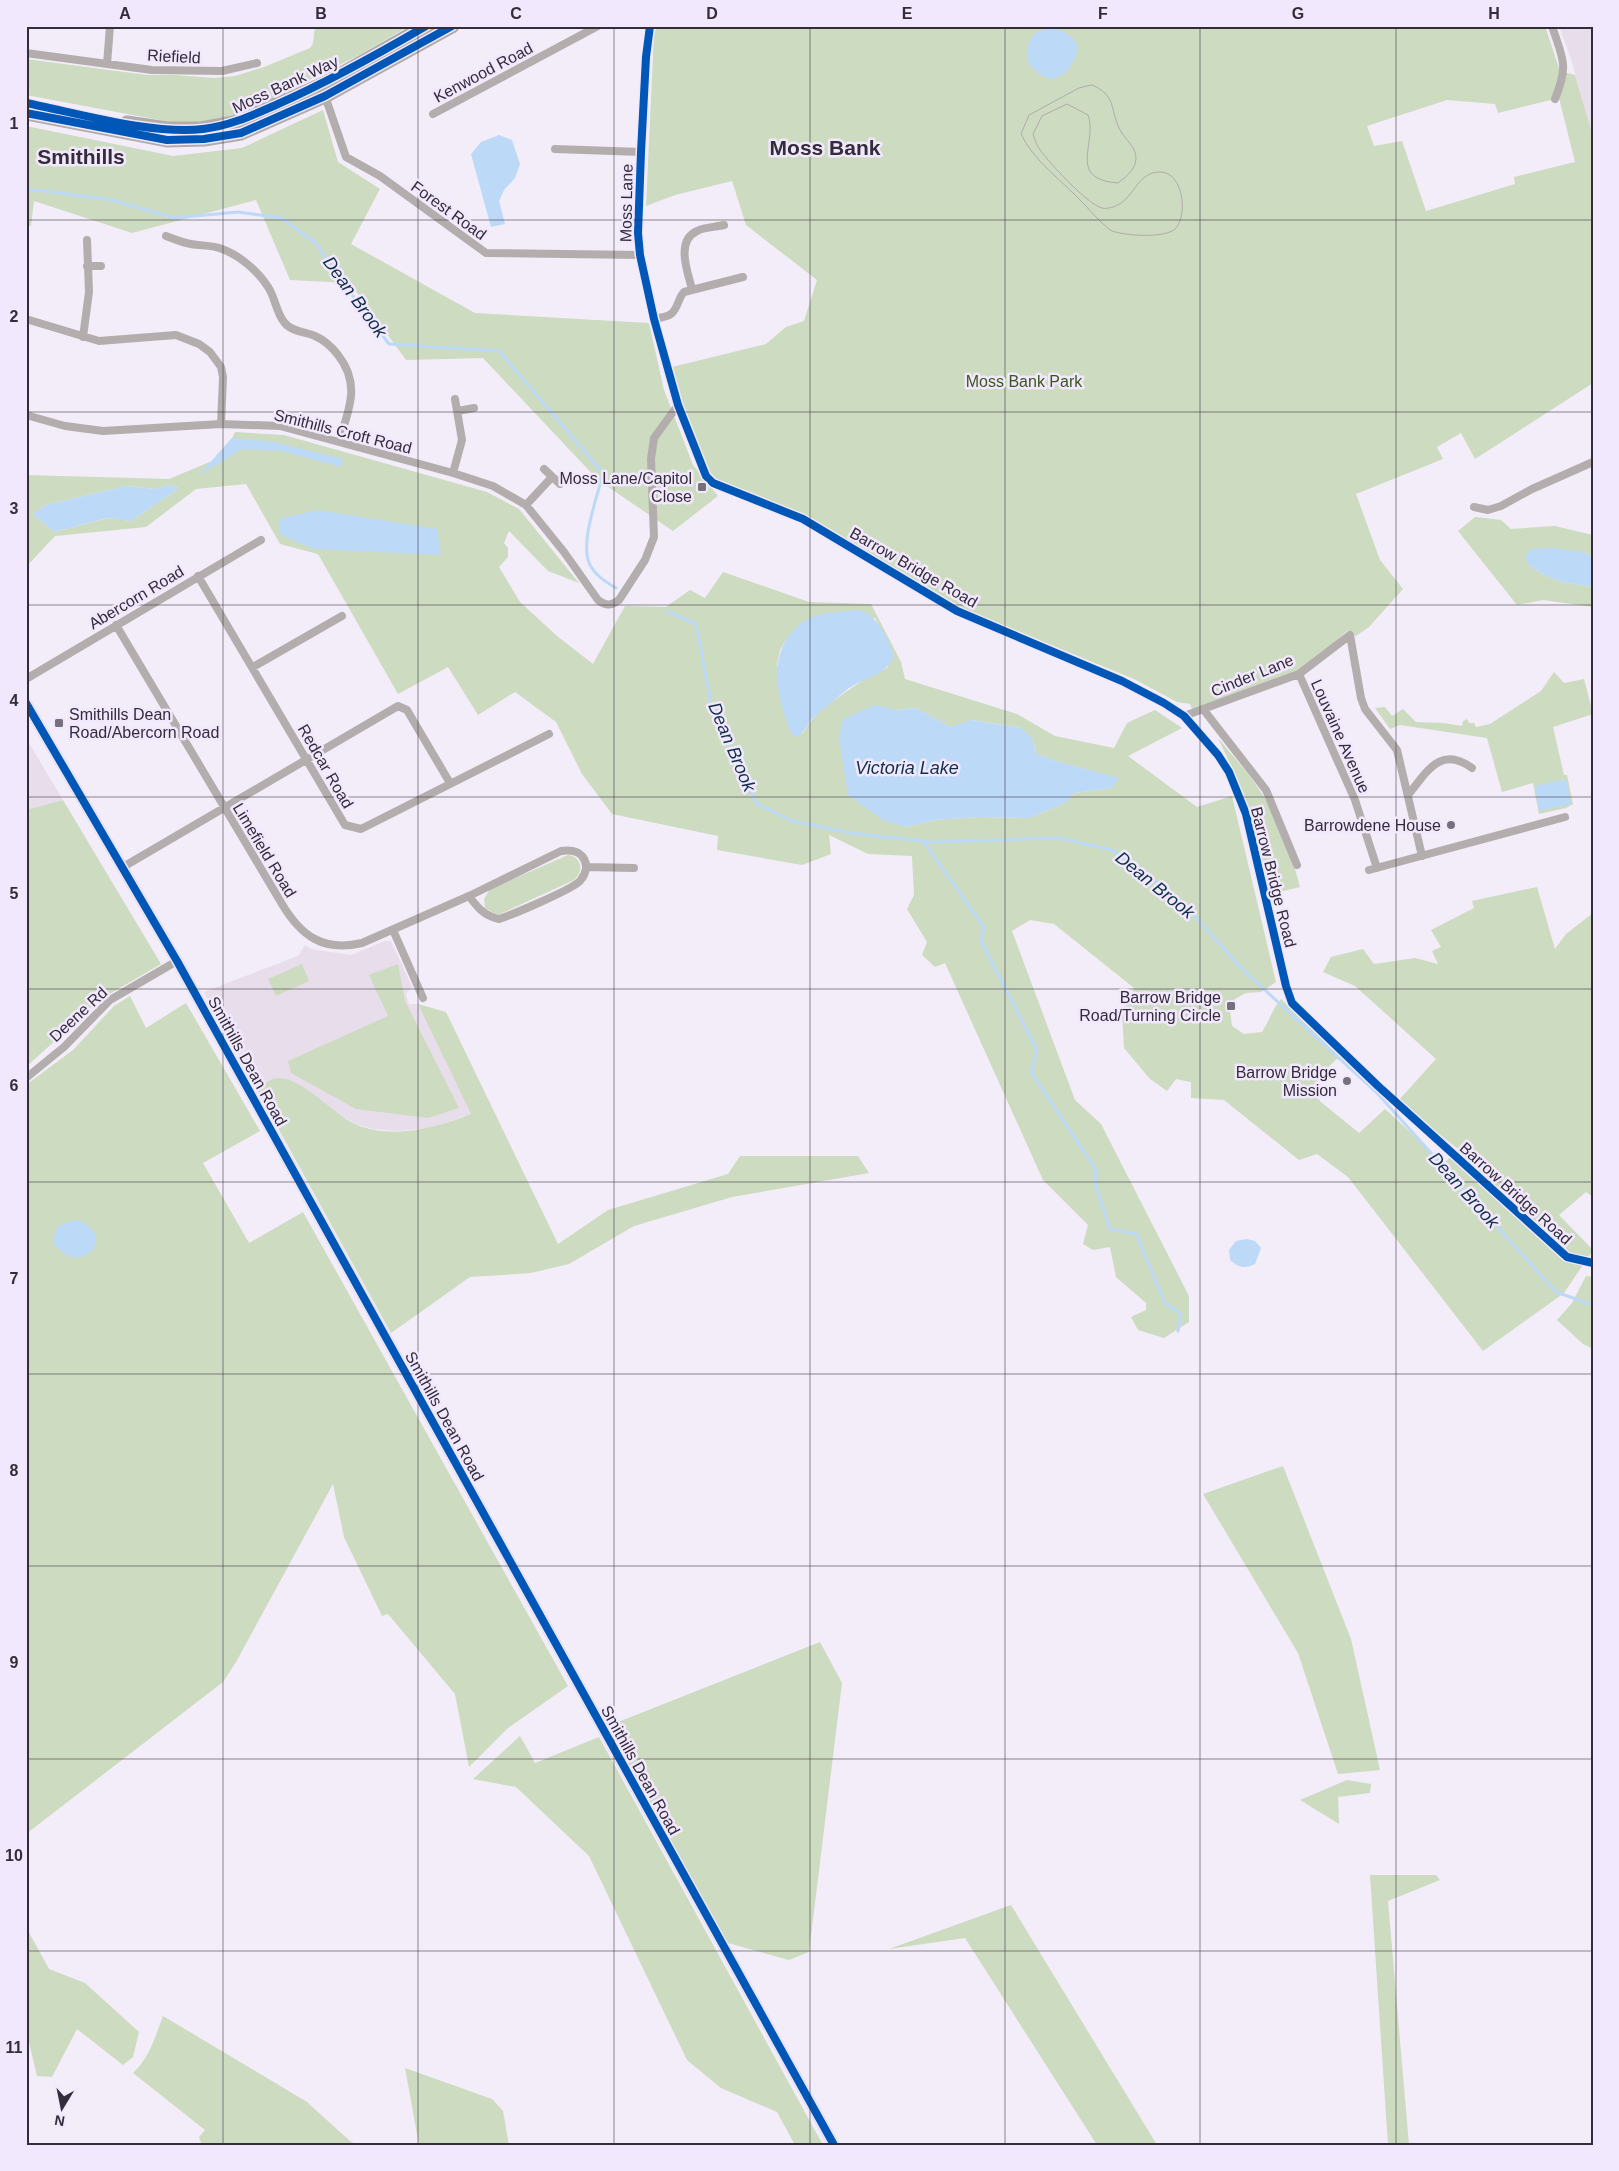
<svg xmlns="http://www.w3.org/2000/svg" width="1619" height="2171" viewBox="0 0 1619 2171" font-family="Arial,sans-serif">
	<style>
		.education { fill: #e8ddeb }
		.green { fill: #cddbc0; fill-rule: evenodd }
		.water { fill: #bcd9f8 }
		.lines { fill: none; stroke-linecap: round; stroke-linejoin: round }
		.stream { stroke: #bcd9f8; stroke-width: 3 }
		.street { stroke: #b3aead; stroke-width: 8 }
		.secondary { stroke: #b3adad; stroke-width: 11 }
		.highway { stroke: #b1acac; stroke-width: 15 }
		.tram { stroke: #b0acad; stroke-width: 1 }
		.cycleway-casing { stroke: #f2e8fd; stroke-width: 11 }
		.cycleway { stroke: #0057b8; stroke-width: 8 }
		.grid { fill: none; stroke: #332d3a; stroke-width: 1; stroke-opacity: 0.55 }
		.poi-dot { fill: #76707c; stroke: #f2e8fd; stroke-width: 2 }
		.labels { text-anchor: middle; stroke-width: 5; stroke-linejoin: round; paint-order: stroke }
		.street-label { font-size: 16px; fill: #332d3a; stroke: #f2e8fd }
		.park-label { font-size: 16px; fill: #3b561b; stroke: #f2e8fd }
		.poi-label { font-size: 16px; fill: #332d3a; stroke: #f2e8fd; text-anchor: end }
		.water-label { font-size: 18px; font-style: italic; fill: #10304a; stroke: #f2e8fd }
		.district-label { font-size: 21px; font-weight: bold; fill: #332d3a; stroke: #f2e8fd }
		.neatline { fill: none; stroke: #332d3a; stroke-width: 2 }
		.grid-label { font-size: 16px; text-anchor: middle; font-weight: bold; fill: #332d3a }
	</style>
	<rect width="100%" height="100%" fill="#f2edf8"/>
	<path class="education" d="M1559,26H1593V137L1571,59Z
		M26,738L63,800L26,810Z
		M385,941H391L412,987L406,994L409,1004H418L423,1012L471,1114L431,1128L396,1131L373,1129L356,1124L334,1112L297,1083L272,1079L257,1090L204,992L298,956L305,945L311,949L351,955Z"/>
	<path class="green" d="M315,26H409L361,54L266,102L229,117L198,122H170L26,95V59L147,75H175L214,78L235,76L264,67L310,48L313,43Z
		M657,26H1545L1560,71L1575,75L1593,136V383L1475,459L1461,433L1437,447L1443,459L1356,494L1380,560L1403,589L1369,627L1356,636L1347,631L1299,674L1194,713L1190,704L1177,702L1134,679L960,608L871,555L803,519L713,483L678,405L672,367L766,344L786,327L804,321L817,280L746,225L732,181L675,195L646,206L654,35ZM1559,98L1575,162L1514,177L1515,184L1426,211L1402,141L1374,146L1367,126L1447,100L1495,104L1498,113Z
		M323,110L338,162L380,189L351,244L475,313L649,323L664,390L693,465L718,496L673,531L598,480L483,358L406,360L350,283L290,280L256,200L132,233L34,201L31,226L26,225V126L173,156L242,148Z
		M235,432L284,435L487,492L519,509L579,583L548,571L509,531L504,543L508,548V557L499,567L520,602L557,636L593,664L625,606L666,607L690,590L705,598L723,572L809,602L871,604L901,662L905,679L1017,714L1055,736L1114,748L1127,723L1155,710L1182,728L1128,756L1197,807L1232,796L1276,982L1261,992L1246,993L1235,999L1230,1011L1232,1026L1244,1034L1262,1032C1269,1021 1272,1010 1281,999L1340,1056L1320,1075L1313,1093L1321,1102L1359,1133L1385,1109L1444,1163L1458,1149L1398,1101L1436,1059L1355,986L1323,972L1331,957L1363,949L1374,964L1415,958L1438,964L1432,951L1441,947L1431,930L1474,908L1472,901L1537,887L1555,949L1566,934L1593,913V1197L1586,1192L1559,1215L1593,1250L1564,1293L1483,1351L1348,1177L1317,1154L1299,1160L1224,1100L1191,1098V1082L1176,1079L1167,1091L1150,1079L1124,1048L1122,1013L1134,988L1054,924L1030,920L1012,931L1075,1100L1101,1124L1189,1296V1322L1164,1338L1138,1330L1131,1317L1146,1310V1303L1116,1277L1110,1247L1093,1250L1083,1244L1088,1225L1043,1180L945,963L935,967L922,955L927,942L907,909L914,895L912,856L868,854L829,835L831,854L802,865L717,850L718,836L612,814L582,774L556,722L515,692L478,715L448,667L398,694L318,554L280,544L246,484L196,489L146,527L55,536L26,567V475L169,479L212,461L232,438ZM168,485L179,488L131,521L109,518L54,532L33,514L46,505L126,486L155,489ZM875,618L894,654L887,668L866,678L824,707L810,722L802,734L777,665L780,650L786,640ZM875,706L896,710L916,708L951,727L972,720L1021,728L1032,738L1036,753L1052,760L1118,778L1112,788L1074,793L1065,803L1029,818L977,817L935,820L905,827L865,807L848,795Z
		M1475,517L1501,520L1511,529L1555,526L1593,535V557L1583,552L1527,563C1547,581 1567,583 1593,587V607L1543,600L1517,605L1458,531Z
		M1554,672L1564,683L1584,679L1593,714L1553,727L1564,775H1567L1573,804L1566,808L1539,814L1533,783L1502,792L1487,738L1400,725L1390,729L1375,708L1385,707L1392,716L1403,709L1416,722L1444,723L1462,726L1463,721L1467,719L1469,723H1474L1476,727L1490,724L1541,691Z
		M1218,738C1236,760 1256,781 1270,807C1283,831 1293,860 1300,887L1271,894L1243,792Z
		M63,800L161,964L101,999L26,1067V810Z
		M568,855C582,857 584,871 574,880L500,914H495L485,908L484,899L490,889Z
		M302,964L309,981L276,996L268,979Z
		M398,964L405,1001L459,1108L428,1118L356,1109L291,1073L288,1061L388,1016L369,975Z
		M130,996L146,1028L186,1003L260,1131L203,1163L249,1243L303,1212L568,1686L508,1728L469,1767L455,1694L388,1614L382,1616L344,1537L333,1484L236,1662L223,1682L26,1834V1085L73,1050L114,1006Z
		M418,1004L446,1012L558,1244L608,1210L728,1174L740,1156H858L869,1173L732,1197L634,1226L569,1264L531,1273L470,1277L391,1333L257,1090C261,1087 267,1081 273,1079C297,1071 332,1114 355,1124C391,1140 436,1128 471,1114Z
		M1586,1276L1593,1277V1349L1583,1344L1557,1320L1572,1303Z
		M1283,1466L1351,1639L1380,1770L1338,1774L1298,1653L1203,1494Z
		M820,1642L842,1683L809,1952L789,1960L728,1943L608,1726Z
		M520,1736L535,1763L599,1737L823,2145H795L777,2112L721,2088L687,2060L589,1856L516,1787L473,1779Z
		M1347,1780L1371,1784L1370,1793L1338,1797L1339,1824L1300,1800Z
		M1370,1875H1436L1440,1880L1388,1901L1409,2145H1388Z
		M1011,1905L1157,2145H1097L965,1938L889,1949Z
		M26,1927L49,1969L85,1983L139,2032L133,2057L123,2065L77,2029L52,2077L37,2076L26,2030Z
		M163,2016L307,2102L350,2141L357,2145H202L199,2137L205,2130L133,2073C150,2057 155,2037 163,2016Z
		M405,2068L492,2099L503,2111L509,2145H419Z"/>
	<path class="water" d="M1052,28C1065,31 1071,35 1078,46C1072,79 1047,92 1027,60C1028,39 1030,31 1052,28Z
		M499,135L512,140L520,164L515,178L504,190L499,201L505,224L491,227L471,154L481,142Z
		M232,438L274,442L343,459L341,467L281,451L242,449L198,476Z
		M168,485L179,488L131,521L108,518L54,532L33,514L46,505L126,486L155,489Z
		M318,510L437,529L441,555L314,549L279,534V519Z
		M1553,548L1583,552L1593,557V587C1567,583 1547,581 1527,563L1526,555L1531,549Z
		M858,610C878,615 886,636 894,654C890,674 864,678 849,688C836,698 824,708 812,719C807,725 804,733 797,737L792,735C779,702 767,663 791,633C797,626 804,620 812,617C826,612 844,612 858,610Z
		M875,705L896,710L916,708L951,727L971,720L1021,728L1032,738L1036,753L1052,760L1119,778L1112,788L1074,793L1065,803L1029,818L977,817L935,820L905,827L883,820L848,795L839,738L843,719Z
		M1566,779L1571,804L1539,811L1535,786Z
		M77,1220L89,1226L96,1236L94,1249C77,1263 67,1259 53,1243L57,1227L67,1222Z
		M1247,1239L1255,1241L1261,1248L1255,1264C1245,1269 1239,1268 1230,1260L1229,1250L1236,1241Z"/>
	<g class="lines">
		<path class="stream" d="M26,191L38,190L112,200L174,218L238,212L281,218L316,243L338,276L389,344L499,351L603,473C598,496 579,543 590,565C596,576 606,582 616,588
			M666,611L696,624L711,704L756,803L792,821L851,833L931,842L1059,838L1112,850L1182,902L1242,969L1378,1094L1556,1292L1593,1305
			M923,841L984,927L981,941L1037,1050L1031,1072L1096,1170L1095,1183L1110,1229L1136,1234L1165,1303L1181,1314L1178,1331"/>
		<path class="street" d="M650,26L646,57L641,152L638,233L640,255L654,319L678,405L706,476L713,483L803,519L957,611L1122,681L1164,703L1184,716L1218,755L1229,772L1246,814L1286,986L1292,1003L1378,1086L1567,1257L1593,1263
			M1552,26C1563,60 1569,64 1555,99
			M26,53L152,70L222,71L257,63
			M107,64L110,26
			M325,96L346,157L380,176L486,253L640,255
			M433,114L598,26
			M555,149L641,152
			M166,236C174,239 183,243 191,244C202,246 212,245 222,249C239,255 258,271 268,287C275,297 276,312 284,322C290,331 305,332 315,336C324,340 332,347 338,355C361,384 349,410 339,441
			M87,266H101
			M692,289C688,273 675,241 697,231C705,227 716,227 724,225
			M26,319L99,341L176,335L199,344L210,352L221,367L223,377L221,424
			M654,319C659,318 667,317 671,314C678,309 678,298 684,292L743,277
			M83,337L89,292L87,240
			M458,411L474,408
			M26,415L65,426L103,431L221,424L280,426L453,473L493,486L526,505L564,552L598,600C606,606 611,606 619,600L645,560L654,537L651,459L654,438L678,405
			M544,469L560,484
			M453,473L462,440L455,399
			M526,505L552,477
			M1474,507L1488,510L1501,506L1532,489L1593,462
			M198,576L345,825L361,829L549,734
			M116,625L282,904C301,936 323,952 362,943L469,896L561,851C568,850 577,850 582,856C589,864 586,874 580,881C571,890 514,914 499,919C484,916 477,907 469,896
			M253,667L342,616
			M1299,674L1355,800L1377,868
			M26,679L261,540
			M1203,709L1266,790L1297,865
			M1184,716L1299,674L1350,635L1361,698L1365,709L1397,750L1422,856
			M1408,795C1427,772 1440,745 1472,768
			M123,867L398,706L407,710L450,783
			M586,867L634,868
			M1369,870L1565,817
			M393,930L423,998
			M26,1078L64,1047L110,1000L177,961"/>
		<path class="secondary" d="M26,703L177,961L834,2145"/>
		<path class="highway" d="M26,113L167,140L204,139L241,133L325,96L452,26
			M127,123L167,129H201L234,123L324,84L426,26"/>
		<path class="tram" d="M1092,85C1116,95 1110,108 1119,128C1124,139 1136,146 1136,158C1136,169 1126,177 1118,183C1066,179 1098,143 1088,115L1067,104L1042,116L1033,134C1034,137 1035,141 1037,145C1044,158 1088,205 1102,208C1104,209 1110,208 1113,207C1134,201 1136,172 1160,172C1183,172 1188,214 1176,228C1167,239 1122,236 1110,230C1097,220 1087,206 1074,194C1055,175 1033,159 1021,134L1029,115L1079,88Z"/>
		<defs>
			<path id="cycleway" d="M650,26L646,57L641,152L638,233L640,255L654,319L678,405L706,476L713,483L803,519L957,611L1122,681L1164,703L1184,716L1218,755L1229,772L1246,814L1286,986L1292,1003L1378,1086L1567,1257L1593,1263
				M26,103C77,113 152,135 203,129C230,126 253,115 278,104C330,81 378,54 426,26
				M26,113L167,140L204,139L241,133L325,96L452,26
				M26,703L177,961L834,2145"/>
		</defs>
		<use href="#cycleway" class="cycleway-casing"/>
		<use href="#cycleway" class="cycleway"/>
	</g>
	<path class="grid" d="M223,26V2145M418,26V2145M614,26V2145M810,26V2145M1005,26V2145M1200,26V2145M1396,26V2145M26,220H1593M26,412H1593M26,605H1593M26,797H1593M26,989H1593M26,1182H1593M26,1374H1593M26,1566H1593M26,1759H1593M26,1951H1593"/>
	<g class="poi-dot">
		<rect x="697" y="482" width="10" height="10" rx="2.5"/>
		<rect x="54" y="718" width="10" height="10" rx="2.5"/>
		<circle cx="1451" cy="825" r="5"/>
		<rect x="1226" y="1001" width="10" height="10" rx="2.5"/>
		<circle cx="1347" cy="1081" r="5"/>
	</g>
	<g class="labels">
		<g class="street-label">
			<text transform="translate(174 56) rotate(3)" y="6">Riefield</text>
			<text transform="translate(483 72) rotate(-28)" y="6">Kenwood Road</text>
			<text transform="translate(285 84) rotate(-25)" y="6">Moss Bank Way</text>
			<text transform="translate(626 203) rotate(-89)" y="6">Moss Lane</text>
			<text transform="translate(449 210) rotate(36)" y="6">Forest Road</text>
			<text transform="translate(343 431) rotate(14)" y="6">Smithills Croft Road</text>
			<text transform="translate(914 567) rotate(30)" y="6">Barrow Bridge Road</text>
			<text transform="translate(136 597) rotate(-31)" y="6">Abercorn Road</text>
			<text transform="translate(1252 675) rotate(-22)" y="6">Cinder Lane</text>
			<text transform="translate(1341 736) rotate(66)" y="6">Louvaine Avenue</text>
			<text transform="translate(326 766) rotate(60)" y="6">Redcar Road</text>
			<text transform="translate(265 850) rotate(59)" y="6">Limefield Road</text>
			<text transform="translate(1274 877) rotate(76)" y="6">Barrow Bridge Road</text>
			<text transform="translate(78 1014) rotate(-43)" y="6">Deene Rd</text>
			<text transform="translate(248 1061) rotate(61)" y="6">Smithills Dean Road</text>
			<text transform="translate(1516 1193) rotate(42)" y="6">Barrow Bridge Road</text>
			<text transform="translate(445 1416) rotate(61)" y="6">Smithills Dean Road</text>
			<text transform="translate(641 1770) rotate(61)" y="6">Smithills Dean Road</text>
		</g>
		<g class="park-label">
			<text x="1024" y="387">Moss Bank Park</text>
		</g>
		<g class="poi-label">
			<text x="692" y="484">Moss Lane/Capitol<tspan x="692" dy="18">Close</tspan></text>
			<text x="69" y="720" text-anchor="start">Smithills Dean<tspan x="69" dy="18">Road/Abercorn Road</tspan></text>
			<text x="1441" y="831">Barrowdene House</text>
			<text x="1221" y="1003">Barrow Bridge<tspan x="1221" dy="18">Road/Turning Circle</tspan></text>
			<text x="1337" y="1078">Barrow Bridge<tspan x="1337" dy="18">Mission</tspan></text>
		</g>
		<g class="water-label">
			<text transform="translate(355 297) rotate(54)" y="6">Dean Brook</text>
			<text transform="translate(732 747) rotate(67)" y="6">Dean Brook</text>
			<text x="907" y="774">Victoria Lake</text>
			<text transform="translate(1155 885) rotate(39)" y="6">Dean Brook</text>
			<text transform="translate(1464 1190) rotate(48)" y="6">Dean Brook</text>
		</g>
		<g class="district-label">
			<text x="825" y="155">Moss Bank</text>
			<text x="81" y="164">Smithills</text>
		</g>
	</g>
	<rect width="1619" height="2171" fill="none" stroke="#f2e8fd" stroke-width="55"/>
	<g transform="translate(62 2108) rotate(190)" stroke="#f2e8fd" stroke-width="4" paint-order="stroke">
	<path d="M0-4L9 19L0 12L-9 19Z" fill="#332d3a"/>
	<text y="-8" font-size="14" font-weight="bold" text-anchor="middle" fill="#332d3a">N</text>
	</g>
	<rect x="28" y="28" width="1564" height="2116" class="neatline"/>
	<g class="grid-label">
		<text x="125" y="19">A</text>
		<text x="321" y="19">B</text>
		<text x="516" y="19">C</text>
		<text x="712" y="19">D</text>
		<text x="907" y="19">E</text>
		<text x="1103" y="19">F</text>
		<text x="1298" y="19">G</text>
		<text x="1494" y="19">H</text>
		<text x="14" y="129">1</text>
		<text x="14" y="322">2</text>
		<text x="14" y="514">3</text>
		<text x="14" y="706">4</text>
		<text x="14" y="899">5</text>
		<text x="14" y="1091">6</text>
		<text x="14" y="1284">7</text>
		<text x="14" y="1476">8</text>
		<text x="14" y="1668">9</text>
		<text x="14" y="1861">10</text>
		<text x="14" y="2053">11</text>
	</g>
</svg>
